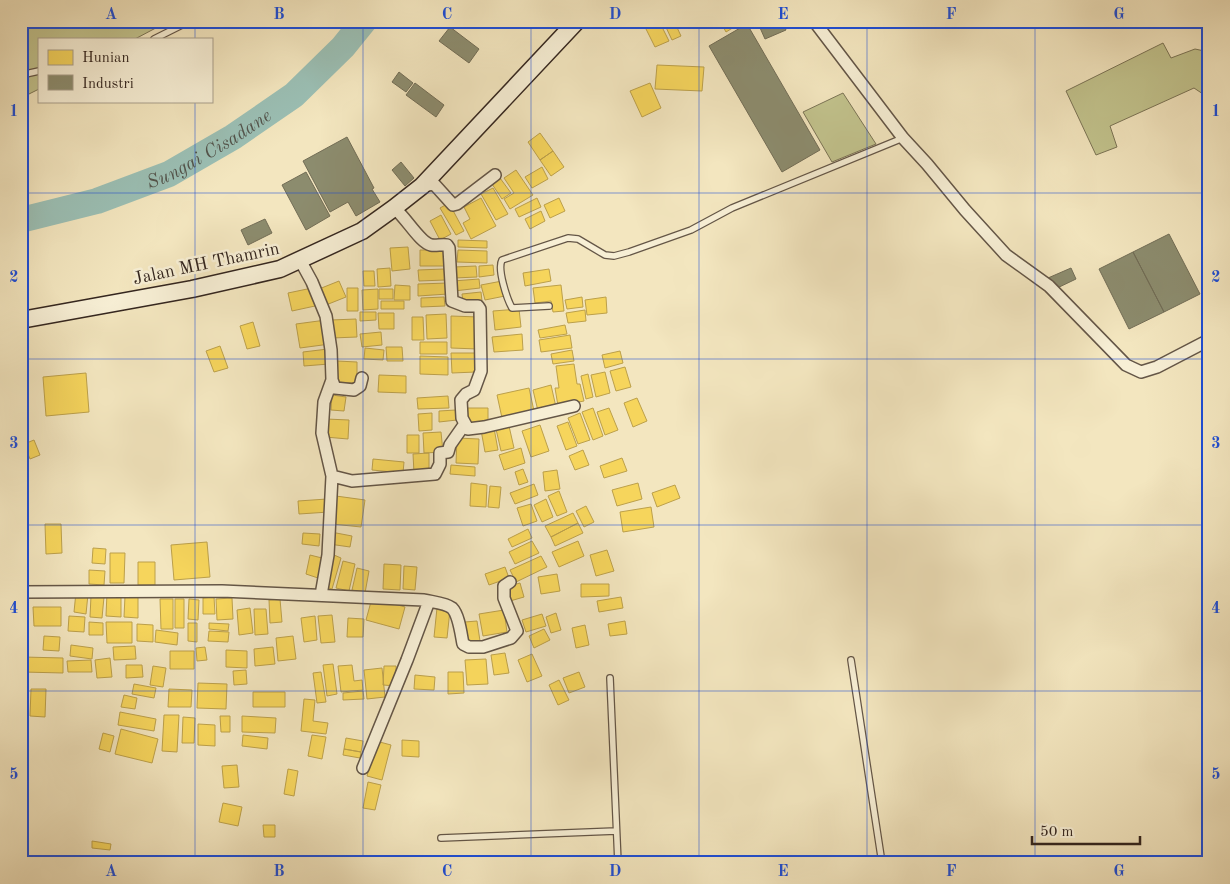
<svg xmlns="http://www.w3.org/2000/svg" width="1230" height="884" viewBox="0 0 1230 884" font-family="'Old Standard TT',serif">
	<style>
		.green { fill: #c2c38d; stroke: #7b7456 }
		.homes { fill: #f6d55c; stroke: #bca04a }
		.industry { fill: #8c8c6e; stroke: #726d56 }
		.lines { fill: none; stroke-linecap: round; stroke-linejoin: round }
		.river { stroke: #9bbfb4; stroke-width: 26 }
		.lane-casing { stroke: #645647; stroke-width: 8 }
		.street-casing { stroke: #645647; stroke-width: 14 }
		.secondary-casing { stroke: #34261f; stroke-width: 19 }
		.lane { stroke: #f7efd5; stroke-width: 5.5 }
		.street { stroke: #f7efd5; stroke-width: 11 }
		.secondary { stroke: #f7efd5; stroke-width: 16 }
		.grid { fill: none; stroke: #1d4ed8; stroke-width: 1; stroke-opacity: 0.55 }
		.labels { text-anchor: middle; stroke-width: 5; stroke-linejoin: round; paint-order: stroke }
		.street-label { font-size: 18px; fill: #34261f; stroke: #f7efd5 }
		.water-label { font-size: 19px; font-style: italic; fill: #53544c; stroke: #f7efd5 }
		.neatline { fill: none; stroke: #1d4ed8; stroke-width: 2 }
		.grid-label { font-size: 16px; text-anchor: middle; font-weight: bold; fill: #1d4ed8 }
	</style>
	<rect width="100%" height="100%" fill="#f3e6bf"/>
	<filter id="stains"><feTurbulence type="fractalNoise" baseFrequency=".004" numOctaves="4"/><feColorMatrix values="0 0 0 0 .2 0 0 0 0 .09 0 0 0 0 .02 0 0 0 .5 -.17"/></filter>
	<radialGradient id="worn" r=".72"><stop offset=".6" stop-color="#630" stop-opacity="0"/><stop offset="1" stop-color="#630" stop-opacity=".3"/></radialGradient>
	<path class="green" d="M21,21H169L135,39H39V89L21,98Z
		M1163,43L1171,58L1195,49L1209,52V95L1206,96L1194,88L1110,126L1117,147L1096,155L1066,91Z
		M843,93L876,144L832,162L803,112Z"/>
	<path class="homes" d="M657,21H659L669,41L655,47L645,27Z
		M663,21H674L681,36L672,40Z
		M720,21H744L726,32Z
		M657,65L704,67L702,91L655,89Z
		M650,83L661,108L642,117L630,91Z
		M540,133L553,151L540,160L528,142Z
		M553,151L564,167L551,176L540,160Z
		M542,167L548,179L532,188L525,177Z
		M516,170L533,195L510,209L504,199L514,193L504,178Z
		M500,178L511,193L502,199L492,184Z
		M493,188L508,214L496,220L481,194Z
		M481,198L496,226L471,239L463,223L470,219L464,207Z
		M537,198L541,207L519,217L515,209Z
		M559,198L565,211L550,218L544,205Z
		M449,203L464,231L456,235L440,208Z
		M541,211L545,221L530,229L525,219Z
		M441,215L451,234L440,240L430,221Z
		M458,240L487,241V248L458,247Z
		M408,247L410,269L392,271L390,248Z
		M420,250H446L447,266H420Z
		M458,250L487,251V263L457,262Z
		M493,265L494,275L479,277V266Z
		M476,266L477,277L454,278V267Z
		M390,268L391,286L378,287L377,269Z
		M444,269L445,280L419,281L418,270Z
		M549,269L551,281L525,286L523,273Z
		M363,271H374L375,286H364Z
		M479,279L480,288L454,291L453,281Z
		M339,281L346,297L326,305L319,289Z
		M502,281L505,296L485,300L481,285Z
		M448,283V294L418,296V284Z
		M395,285L410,286V300H394Z
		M561,285L564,311L553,312L551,301L535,303L533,288Z
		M312,288L315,306L292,311L288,293Z
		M347,288H358V311H347Z
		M378,289V309L363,310L362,290Z
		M379,289H393V299H379Z
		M481,292L482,301L463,303L462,294Z
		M444,297L445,306L421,307V298Z
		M582,297L583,307L567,309L565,300Z
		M606,297L607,313L587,315L585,300Z
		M381,301H404V309H381Z
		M519,309L521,327L495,330L493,311Z
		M585,310L586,321L568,323L566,313Z
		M360,312H376V320L360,321Z
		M378,313H394V329H379Z
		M446,314L447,338L427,339L426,315Z
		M451,316L479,317L478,349L451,348Z
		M412,317H423L424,340H412Z
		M356,319L357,337L332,338L331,320Z
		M326,320L330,344L300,348L296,324Z
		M253,322L260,346L247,349L240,326Z
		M565,325L567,334L540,338L538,330Z
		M381,332L382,345L362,347L360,334Z
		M522,334L523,350L494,352L492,337Z
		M570,335L572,348L541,352L539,340Z
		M420,342H447V354H420Z
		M220,346L228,368L214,372L206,351Z
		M386,347H402L403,361H387Z
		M365,348L384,350L383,360L364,359Z
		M328,349L329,364L304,366L303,352Z
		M572,350L574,361L553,364L551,354Z
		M620,351L623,363L605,368L602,355Z
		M451,353H475L476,372L452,373Z
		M420,356L448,357V375L420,374Z
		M337,361L357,362V383L337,382Z
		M574,364L577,384H580L584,401L558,406L555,388H559L556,366Z
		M625,367L631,387L616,391L610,371Z
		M605,372L610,393L596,397L591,375Z
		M86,373L89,412L46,416L43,377Z
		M588,374L593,397L586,399L581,376Z
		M379,375L406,376V393L378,392Z
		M551,385L556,407L538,411L533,390Z
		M529,388L534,411L502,418L497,395Z
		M332,395L346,397L344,411L331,410Z
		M448,396L449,408L418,409L417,398Z
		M637,398L647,421L633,427L624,403Z
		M467,408H488V423H468Z
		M593,408L603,436L593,440L582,412Z
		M609,408L618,430L605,435L597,412Z
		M456,410L457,420L439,422V411Z
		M432,413V430L419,431L418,414Z
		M580,413L590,440L578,444L568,418Z
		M326,419L349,420L348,439L325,437Z
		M568,422L577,446L566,450L557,426Z
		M540,425L549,451L531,457L522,431Z
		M509,426L514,448L501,451L496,429Z
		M494,428L498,450L485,452L481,430Z
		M441,432L443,452L424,453L423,433Z
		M407,435H419V453H407Z
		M457,438L479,439L478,464L456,463Z
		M34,440L40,455L30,459L24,444Z
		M521,448L525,463L504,470L499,455Z
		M583,450L589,465L575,470L569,456Z
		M429,453V472L414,473L413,454Z
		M622,458L627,471L604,478L600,466Z
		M373,459L404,462L403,473L372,470Z
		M451,465L475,467V476L450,474Z
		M523,469L528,482L519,485L515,472Z
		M557,470L560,489L545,491L543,472Z
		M471,483L487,485L486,507L470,506Z
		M638,483L642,499L617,506L612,490Z
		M534,484L538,495L515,504L510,493Z
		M675,485L680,498L657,507L652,493Z
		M490,486L501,487L499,508L488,507Z
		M559,491L567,512L557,516L548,496Z
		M336,496L365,500L361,527L332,524Z
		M327,499L329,512L299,514L298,501Z
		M546,499L553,517L542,522L534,505Z
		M531,504L537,521L523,526L517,508Z
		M586,506L594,522L584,527L576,511Z
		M651,507L654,527L623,532L620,512Z
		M573,513L578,523L551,537L545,526Z
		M578,523L583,533L555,546L551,537Z
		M45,524H61L62,553L46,554Z
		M528,529L532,538L512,547L508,539Z
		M331,532L352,536L350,547L329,544Z
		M303,533L320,534L319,546L302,544Z
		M532,541L539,553L515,564L509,552Z
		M578,541L584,556L559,567L552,552Z
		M207,542L210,577L174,580L171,545Z
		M93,548L106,549L105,564L92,563Z
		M607,550L614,571L596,576L590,555Z
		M110,553H125L124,583H110Z
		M310,555L322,558L318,578L306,574Z
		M334,555L341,558L332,589L325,587Z
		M541,556L547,567L516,582L510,570Z
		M343,561L355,564L349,591L336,588Z
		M138,562H155V585H138Z
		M384,564L401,565L400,590L383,589Z
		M404,566L417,567L415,590L403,589Z
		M505,567L509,578L489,585L485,574Z
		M357,568L369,571L365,593L352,590Z
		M89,570L105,571L104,585L89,584Z
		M557,574L560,591L541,594L538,577Z
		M520,583L524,597L510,601L506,587Z
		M581,584H609V596L581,597Z
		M76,592L88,594L86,614L74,612Z
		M107,593H121V617L106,616Z
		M91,596L104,597L102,618L90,617Z
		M125,596L138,597V618L124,617Z
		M214,597L215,614H203V598Z
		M621,597L623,608L599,612L597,601Z
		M232,598L233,619L217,620L216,599Z
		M372,598L405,607L399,629L366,620Z
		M160,599H173V629H161Z
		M175,599H184V628H175Z
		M189,599L199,600L198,620L188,619Z
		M280,599L282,622L270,623L269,600Z
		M33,607H61V626H34Z
		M250,608L253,633L239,635L237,610Z
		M437,608L450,610L447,638L434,637Z
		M254,609H266L268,634L255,635Z
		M504,610L507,632L483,636L479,614Z
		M556,613L561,630L551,633L546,617Z
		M542,614L546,626L526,632L522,620Z
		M332,615L335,642L321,643L318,616Z
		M69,616L85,617L84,632L68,631Z
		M315,616L317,640L304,642L301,618Z
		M348,618L364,619L363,637H347Z
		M477,621L480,641L468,642L465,622Z
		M625,621L627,634L610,636L608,624Z
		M89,622L103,623V635H89Z
		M106,622H132V643H107Z
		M188,623H197V642L188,641Z
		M209,623L229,624L228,631L209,629Z
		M137,624L153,625V642L137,641Z
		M585,625L589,645L576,648L572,628Z
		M544,629L550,640L534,648L529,636Z
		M156,630L178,633L177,645L155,642Z
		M209,631L229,632L228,642L208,641Z
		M44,636L60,637L59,651L43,650Z
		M293,636L296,659L278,661L276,638Z
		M71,645L93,648L92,659L70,656Z
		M135,646L136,659L114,660L113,647Z
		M205,647L207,660L197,661L196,648Z
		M273,647L275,664L255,666L254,649Z
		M226,650L247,651V668L226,667Z
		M170,651H194V669H170Z
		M505,653L509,673L494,675L491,655Z
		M532,654L542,676L527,682L518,660Z
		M23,657L63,658V673L23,672Z
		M110,658L112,677L97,678L95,660Z
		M486,659L488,684L467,685L465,660Z
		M91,660L92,672H68L67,661Z
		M333,664L337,694L327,696L323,665Z
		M126,665H142L143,677L126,678Z
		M352,665L354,681L362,680L363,690L341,692L338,666Z
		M153,666L166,668L163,687L150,685Z
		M384,666H396V686L383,685Z
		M382,668L385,697L367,699L364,670Z
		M246,670L247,684L234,685L233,671Z
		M321,672L326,702L317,703L313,673Z
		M448,672H463L464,693L448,694Z
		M579,672L585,687L569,693L563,678Z
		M415,675L435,677L434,690L414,689Z
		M559,680L569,700L558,705L549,685Z
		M198,683L227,684L226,709L197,708Z
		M134,684L156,688L154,698L132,694Z
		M31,689H46L45,717L30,716Z
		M169,689L192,690L191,707H168Z
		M363,691L364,699L343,700V693Z
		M253,692H285V707H253Z
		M124,695L137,698L135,709L121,707Z
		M304,699L315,700L313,721L328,723L326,734L301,731Z
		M120,712L156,719L154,731L118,725Z
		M164,715H179L177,752L162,751Z
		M220,716H230V732H221Z
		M242,716L276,718L275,733L242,732Z
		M183,717L195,718L194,743H182Z
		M198,724L215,725V746L198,745Z
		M121,729L158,739L152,763L115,754Z
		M103,733L114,736L110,752L99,749Z
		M243,735L268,738L267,749L242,746Z
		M312,735L326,737L322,759L308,756Z
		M346,738L363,741L361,752L344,749Z
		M402,740L419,741V757L402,756Z
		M376,741L391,745L382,780L367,776Z
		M344,749L361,752L360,758L343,755Z
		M237,765L239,787L224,788L222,766Z
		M288,769L298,771L294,796L284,794Z
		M368,782L381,785L375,810L363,808Z
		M223,803L242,807L238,826L219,822Z
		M263,825H275V837H264Z
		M92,841L111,844L110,850L92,848Z"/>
	<path class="industry" d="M757,21H782L786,30L765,39Z
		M747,24L820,150L782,172L709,46Z
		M450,27L479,49L469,63L439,41Z
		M399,72L413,83L406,92L392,82Z
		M415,83L444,105L436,117L406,95Z
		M347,137L374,188L372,189L380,202L356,216L348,202L330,212L303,161Z
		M401,162L414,178L405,186L392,170Z
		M306,172L330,216L306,230L282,185Z
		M265,219L272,233L248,245L241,230Z
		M1169,234L1200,294L1164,312L1133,252Z
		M1133,252L1164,312L1129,329L1099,269Z
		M1071,268L1076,279L1053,290L1048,278Z"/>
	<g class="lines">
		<path class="river" id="s1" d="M21,220L97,201L169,174L233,137L294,95L343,47L364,21"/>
		<defs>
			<path id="lane" d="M154,39L190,21
				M21,75L39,71
				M549,306L512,308C507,299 497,269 502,260L568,238L578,239L605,255L614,256L629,252L691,230L732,208L903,138
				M851,660L882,863
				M610,678L618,863
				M441,838L616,831"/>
			<path id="street" d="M814,21L903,138L927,164L965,210L1006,255L1049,286L1126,365L1141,372L1157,367L1209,340
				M422,186L434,184L453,205L457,204L495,175
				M394,208C405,216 420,243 431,245C436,246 442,244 447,245L449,248L452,301L465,306H478L480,309L481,371L474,390L466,394L461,400L462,418L468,429L484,427L574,406
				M300,260L312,282L326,316L331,350L332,380L335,388L354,390L360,386L362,378
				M332,476L352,481L435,474L440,464V453L448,452L450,445L464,425
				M21,592L222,591L424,600C432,602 446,603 452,608C459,615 461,634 463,644L469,647H483L511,638L517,631L504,598V586L510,582
				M321,595L328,555L332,476L322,433L324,402L332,380
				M363,768L407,660L429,601"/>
			<path id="secondary" d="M21,320L192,289L280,269L362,231L394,208L422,186L577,21"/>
		</defs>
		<use href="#lane" class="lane-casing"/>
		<use href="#street" class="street-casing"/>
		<use href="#secondary" class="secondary-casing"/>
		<use href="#lane" class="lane"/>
		<use href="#street" class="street"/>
		<use href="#secondary" class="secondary"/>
	</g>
	<path class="grid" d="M195,21V39M363,21V863M531,21V863M699,21V863M867,21V863M1035,21V863M195,101V863M21,193H1209M21,359H1209M21,525H1209M21,691H1209"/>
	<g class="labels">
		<g class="street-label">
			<text transform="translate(206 263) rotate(-12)" y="6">Jalan MH Thamrin</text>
		</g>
		<g class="water-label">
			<text dy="7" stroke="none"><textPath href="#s1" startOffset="202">Sungai Cisadane</textPath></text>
		</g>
	</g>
	<rect width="1230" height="884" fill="none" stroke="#f3e6bf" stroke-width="55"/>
	<rect x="38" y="38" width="175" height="65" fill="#f7efd5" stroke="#a99f8c"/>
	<rect x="48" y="50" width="25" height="15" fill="#f6d55c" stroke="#a99f8c"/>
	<text x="82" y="62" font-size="15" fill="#34261f">Hunian</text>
	<rect x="48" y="75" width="25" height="15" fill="#8c8c6e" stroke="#a99f8c"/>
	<text x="82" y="88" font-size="15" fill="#34261f">Industri</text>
	<path d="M1032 836v8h108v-8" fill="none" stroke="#34261f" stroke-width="2.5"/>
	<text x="1040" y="836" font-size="15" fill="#34261f" stroke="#f7efd5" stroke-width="4" paint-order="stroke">50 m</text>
	<rect x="28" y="28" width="1174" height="828" class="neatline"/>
	<g class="grid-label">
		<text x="111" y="19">A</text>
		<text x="279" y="19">B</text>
		<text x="447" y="19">C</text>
		<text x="615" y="19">D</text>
		<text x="783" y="19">E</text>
		<text x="951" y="19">F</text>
		<text x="1119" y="19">G</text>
		<text x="14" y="116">1</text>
		<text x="1216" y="116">1</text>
		<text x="14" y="282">2</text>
		<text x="1216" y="282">2</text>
		<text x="14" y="448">3</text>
		<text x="1216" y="448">3</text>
		<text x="14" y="613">4</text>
		<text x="1216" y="613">4</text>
		<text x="14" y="779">5</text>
		<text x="1216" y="779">5</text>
		<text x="111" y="876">A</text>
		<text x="279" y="876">B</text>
		<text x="447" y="876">C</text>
		<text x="615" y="876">D</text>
		<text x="783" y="876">E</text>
		<text x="951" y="876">F</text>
		<text x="1119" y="876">G</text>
	</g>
	<rect width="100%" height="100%" filter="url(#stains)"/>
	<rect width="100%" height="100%" fill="url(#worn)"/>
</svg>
